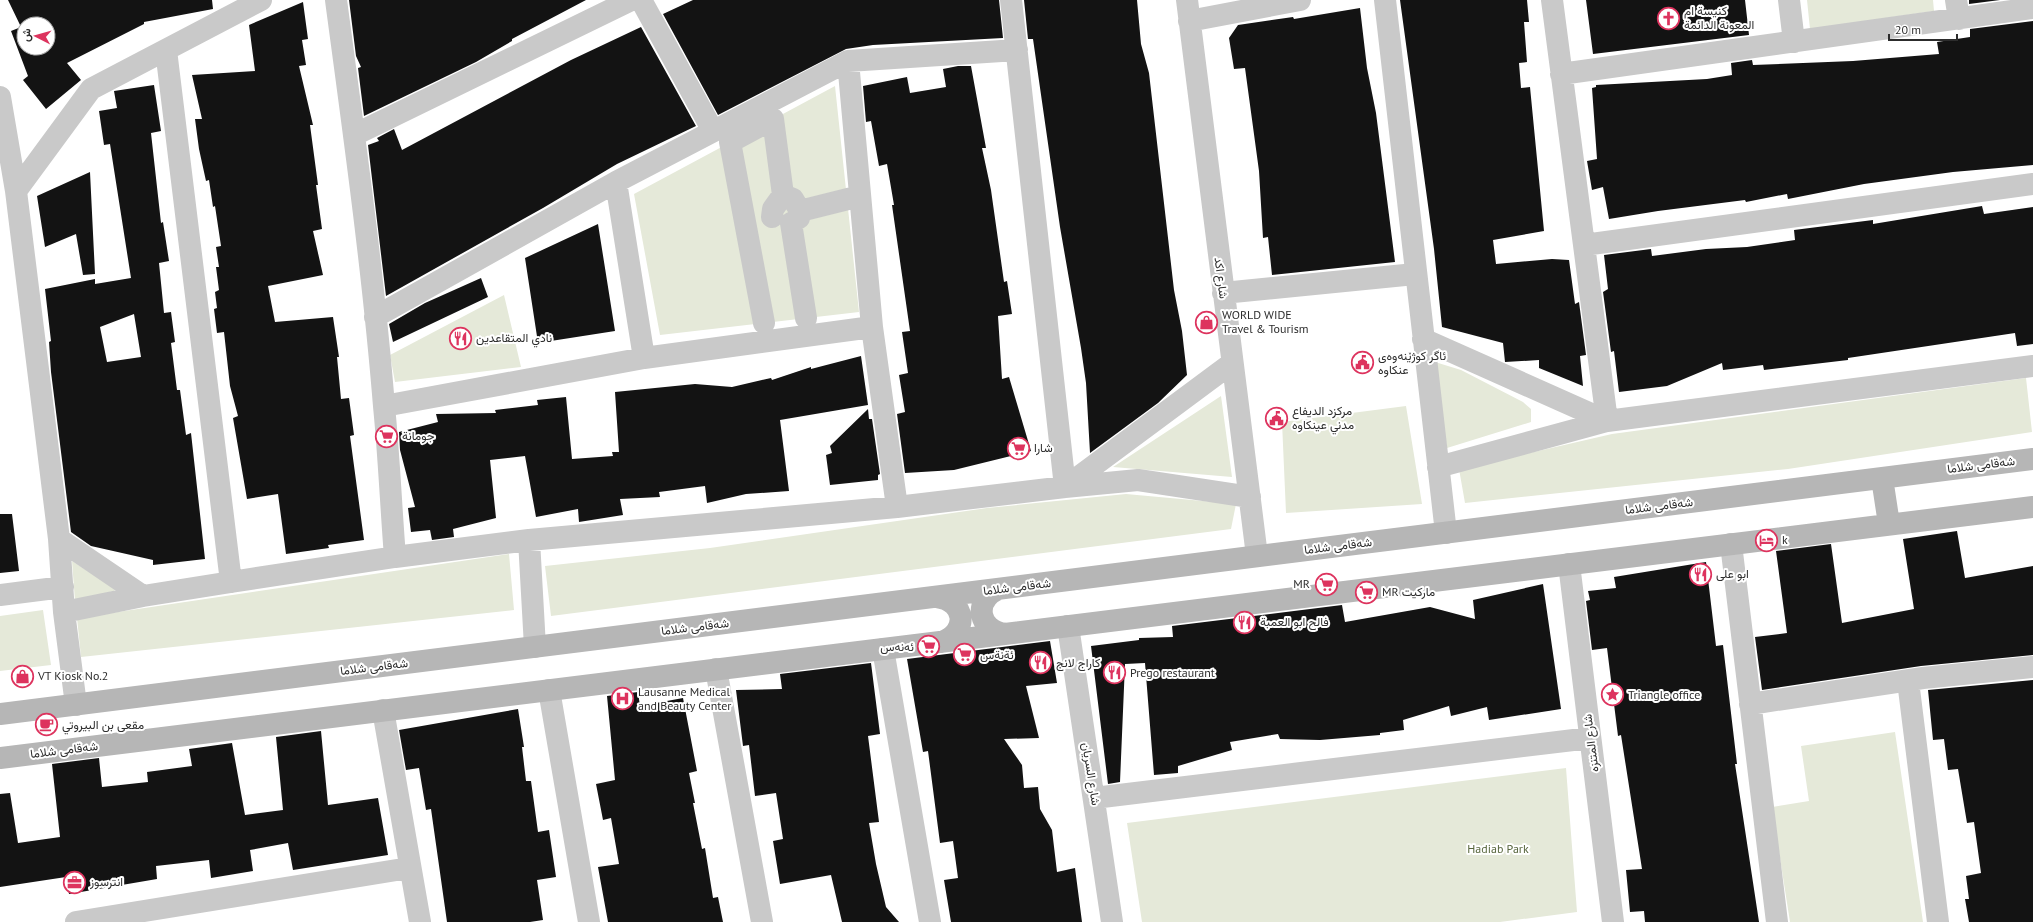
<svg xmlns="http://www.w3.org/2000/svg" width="2033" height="922" viewBox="0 0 2033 922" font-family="'PT Sans',Vazirmatn,sans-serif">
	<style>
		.green { fill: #e5e9d9 }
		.building { fill: #131313; fill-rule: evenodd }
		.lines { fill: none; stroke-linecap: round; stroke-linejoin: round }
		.street { stroke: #c9c9c9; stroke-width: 22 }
		.secondary { stroke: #b6b6b6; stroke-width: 22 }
		.labels { text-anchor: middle; stroke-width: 4; stroke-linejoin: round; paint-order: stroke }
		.poi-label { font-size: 12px; fill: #2c2c2c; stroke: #fff; text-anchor: start }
		.street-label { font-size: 12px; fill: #2c2c2c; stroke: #fff }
		.park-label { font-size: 12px; fill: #56653c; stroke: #fff }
	</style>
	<rect width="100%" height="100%" fill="#fff"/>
	<path class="green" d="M1807,0H1933L1934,11L1810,29Z
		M835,86L859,312L660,335L634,194Z
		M504,295L521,367L395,382L390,355Z
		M1435,362L1461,370L1523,402L1531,409V422L1447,448Z
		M2026,378L2032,432L1788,469L1465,503L1459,469L1612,434Z
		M1221,396L1232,477L1113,467Z
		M1406,406L1422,504L1286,513L1282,422Z
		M1126,494L1236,504L1231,529L551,616L545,566L710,548L987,508Z
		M509,554L514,610L81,657L77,618Z
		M72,561L117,590L75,601Z
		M43,610L51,665L0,671V616Z
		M1895,732L1923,922H1790L1772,807L1809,801L1801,746Z
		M1566,768L1577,912L1500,922H1142L1127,823Z"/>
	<path class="building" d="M8,0H212L213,9L144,22V24L67,63L81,80L46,109L23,80L28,76L11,31L21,27ZM24,24H48V48H24Z
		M349,0H586L512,39V41L476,62L364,116L358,68L361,67L356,56Z
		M693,0H999L1003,38L873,45L846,49L718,115L663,14Z
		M1024,0H1137L1141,44L1149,73L1174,290L1182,331L1187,375L1158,403L1090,453L1086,383L1081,348L1060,227L1033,39H1028Z
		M1400,0H1527L1529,22H1524L1527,62L1519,63L1521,88L1530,87L1544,231L1493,240L1496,264L1552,259L1569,260L1575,304L1579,302L1586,355L1580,356L1583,386L1539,368V360L1505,362L1503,343L1442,327L1434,249Z
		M1586,0H1745L1749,35L1593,54Z
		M1969,0H2000L1969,4Z
		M303,2L308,39L302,40L306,65L299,66L313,125H310L318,185H316L322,229L313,231L323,275L268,286L275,322L333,317L339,357H337L341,399L349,398L354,435L350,436L364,540L328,545L329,548L286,554L278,494L247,499L233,418L238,416L230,386L224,332L217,333L214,309L217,308L215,292L219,290L216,267H219L216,247L221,246L215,206L213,207L209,180L206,181L199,149L195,119H202L192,75L255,71L249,25Z
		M1360,8L1367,68L1376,113L1395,262L1272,275L1268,237L1263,238L1259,171L1245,68L1234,69L1229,38L1238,25L1293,17L1294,19Z
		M2033,21V165L1953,172L1864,184L1788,199L1787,194L1746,202L1745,200L1658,211L1609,219L1603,187L1592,190L1587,161L1597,159L1592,88L1596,87V85L1707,79L1732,75L1731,63L1752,60L1753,65L1853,61L1939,54L1937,42L1970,37V29Z
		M641,27L696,126L617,164L543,208L386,296L368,145L379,141L377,138L394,129L402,150L571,60Z
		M958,66H971L986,148H982L991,190L1004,282L1007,281L1012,314L998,316L1002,379L1009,377L1031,451L954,470L905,473L897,414L905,412L899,375L908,373L902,332L910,331L892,205H894L887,164L879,166L871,121L866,122L863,86L907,77L910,93L946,87L943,69Z
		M154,85L161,131L151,133L161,223L163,222L169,261L159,263L164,313L171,312L175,342L171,343L177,390H180L186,435L191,433L205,559L153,565V560L91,546L71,532L51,372L49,342L51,341L45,289L95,279V284L131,278L110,144L104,145L99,111L117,108L114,91ZM134,314L141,357L107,362L100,327Z
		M90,172L95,274L83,275L76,234L45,247L37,196Z
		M1982,206L1984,214L2033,207V344L2017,346L2015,333L1848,358V360L1764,370L1763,365L1723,370L1722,363L1667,386L1619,392L1614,351L1611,352L1603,292L1608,289L1604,255L1651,249L1652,256L1706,249L1747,247L1795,240L1794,230L1873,220V224Z
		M598,224L615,331L538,343L525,258Z
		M481,278L488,297L393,342L389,324L425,303Z
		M861,356L868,405L780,420L789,491L746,494L707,503L705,486L659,492L660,497L620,499L623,515L579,522L578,509L536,517L525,456L490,460L496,518L453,529L454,537L432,540L430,530L411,532L408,508L415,507L400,450L399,432L438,422L436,414L496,413L495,410L538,405L537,400L566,397L572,459L613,456L612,452H619L615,392L695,384L732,387L771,378L772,380L811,367V369Z
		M868,409L869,419H872L880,474L878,475V480L830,485L826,455L832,453L830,446Z
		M0,514H12L19,571L0,573Z
		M1957,531L1965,578L2033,566V655L1921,666L1762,690L1755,637L1787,633L1776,551L1831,544L1842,623L1914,609L1903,539Z
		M1706,562L1716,646L1723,645L1737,764H1735L1759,922H1645L1644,911L1630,912L1626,870L1642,869L1621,735L1618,736L1607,648L1592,650L1586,601L1590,600L1588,591L1616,588L1614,577Z
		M1543,584L1561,709L1489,720L1487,707L1451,716L1449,706L1403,720L1404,730L1380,733V735L1320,740L1280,739L1278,734L1230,742L1232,750L1178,766V773L1154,775L1145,663L1125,664L1120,782L1108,784L1091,646L1139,640V638L1173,637L1172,626L1342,605L1345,622L1430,607L1475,619L1473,600Z
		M1050,641L1057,683L1026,686L1039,738L1004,739L1022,765L1024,788L1038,787L1040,809L1052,830L1057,872L1075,868L1082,922H951L944,880L958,878L953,841L940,843L928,751L923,752L907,659Z
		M871,663L880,734L868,736L879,822L869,823L876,864L886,907L899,922H842L831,875L780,884L773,841L783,839L776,793L755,796L749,745L743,746L736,690L782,689L780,674Z
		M2033,680V922H1969L1965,899H1969L1966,876L1981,873L1974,822L1967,823L1958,769L1948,770L1944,739L1933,740L1928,690Z
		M638,692L640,706L683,698L697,771L689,773L695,803H693L702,849L705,848L713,898L718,897L723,922H608L598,867L619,864L611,818L603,820L596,784L615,780L607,696Z
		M518,709L524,747H522L526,781H531L538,832L549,830L556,877L537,880L543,920L530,922H447L431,809L426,810L419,768L406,770L399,730Z
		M321,731L328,805L378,798L388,855L293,870L288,843L250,850L253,871L211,878L209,860L156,866L157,879L69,894L66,877L0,887V794L10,793L18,843L60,837L52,764L99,758L102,787L148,782L147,772L192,766L189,749L232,743L245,815L283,810L276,737Z"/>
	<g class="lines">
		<path class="street" d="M336,0C354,135 373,270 384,406C389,456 391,507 395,557
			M641,0L713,131
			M1011,0L1065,487
			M1187,0L1257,556
			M1385,0L1446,533
			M1789,0L1794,42
			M1956,0L1959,19
			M1189,21L1300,0
			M166,50L231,582
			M848,61L872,327L897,507
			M1561,74L2033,8
			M0,97L16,191L59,539L64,612L76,705
			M354,135L631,0
			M616,182L644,358
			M16,191L91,89L261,0
			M800,211L860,196
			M772,217L773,209L783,195L793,199L800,211L799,218L791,223L806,318
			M1584,245L2033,184
			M1223,293L1415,274
			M375,317L616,182L848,61L1017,50
			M764,323L730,142L773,119L783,195
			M1423,339L1607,421L1552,0
			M384,406L644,358L872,327
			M1438,467L1607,421L2033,366
			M1065,487L1232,363
			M59,539L143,596
			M529,540L535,647
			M1731,544L1777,922
			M1569,564L1613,922
			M0,595L63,587
			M64,612L143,596L231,582L395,557L529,540L897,507L1065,487L1138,480L1250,497
			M1068,626L1112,922
			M883,649L930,922
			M716,669L762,922
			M1908,681L1938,922
			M549,690L589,922
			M1750,704L1923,678L2033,667
			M383,710L420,922
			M1094,798L1590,738
			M76,922L409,868"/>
		<path class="secondary" d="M1882,478L1889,524
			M998,589C973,601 978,630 1005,634
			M937,597C966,601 969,632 942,642
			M0,714L2033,459
			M0,758L2033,507"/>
	</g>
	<defs>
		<symbol id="church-ring" viewBox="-11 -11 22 22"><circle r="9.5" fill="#fff" stroke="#dd335e" stroke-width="1.5"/><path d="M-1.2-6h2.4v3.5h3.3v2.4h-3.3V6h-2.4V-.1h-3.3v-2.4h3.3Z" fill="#dd335e"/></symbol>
		<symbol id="shop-ring" viewBox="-11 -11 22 22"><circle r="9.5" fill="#fff" stroke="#dd335e" stroke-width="1.5"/><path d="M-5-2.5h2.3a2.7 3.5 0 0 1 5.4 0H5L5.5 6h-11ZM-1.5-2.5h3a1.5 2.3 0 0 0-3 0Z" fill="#dd335e"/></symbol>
		<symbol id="restaurant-ring" viewBox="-11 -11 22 22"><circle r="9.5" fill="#fff" stroke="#dd335e" stroke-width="1.5"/><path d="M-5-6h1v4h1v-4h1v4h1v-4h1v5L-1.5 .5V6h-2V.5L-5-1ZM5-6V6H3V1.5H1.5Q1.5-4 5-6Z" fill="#dd335e"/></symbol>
		<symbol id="civic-ring" viewBox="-11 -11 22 22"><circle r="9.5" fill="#fff" stroke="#dd335e" stroke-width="1.5"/><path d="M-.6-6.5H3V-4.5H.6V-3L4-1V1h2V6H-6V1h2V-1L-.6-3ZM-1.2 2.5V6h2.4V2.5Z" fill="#dd335e"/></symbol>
		<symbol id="supermarket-ring" viewBox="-11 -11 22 22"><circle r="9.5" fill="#fff" stroke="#dd335e" stroke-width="1.5"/><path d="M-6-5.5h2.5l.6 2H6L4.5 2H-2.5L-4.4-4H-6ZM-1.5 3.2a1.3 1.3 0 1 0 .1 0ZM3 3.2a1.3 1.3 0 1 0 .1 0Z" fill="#dd335e"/></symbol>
		<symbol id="hotel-ring" viewBox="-11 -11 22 22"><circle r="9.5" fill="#fff" stroke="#dd335e" stroke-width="1.5"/><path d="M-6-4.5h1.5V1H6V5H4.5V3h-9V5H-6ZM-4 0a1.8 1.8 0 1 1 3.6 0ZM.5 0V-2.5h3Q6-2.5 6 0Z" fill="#dd335e"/></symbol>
		<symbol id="sight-ring" viewBox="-11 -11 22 22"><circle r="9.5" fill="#fff" stroke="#dd335e" stroke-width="1.5"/><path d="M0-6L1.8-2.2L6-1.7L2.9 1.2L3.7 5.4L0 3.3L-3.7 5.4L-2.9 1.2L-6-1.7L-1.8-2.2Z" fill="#dd335e"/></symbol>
		<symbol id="hospital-ring" viewBox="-11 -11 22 22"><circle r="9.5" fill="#fff" stroke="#dd335e" stroke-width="1.5"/><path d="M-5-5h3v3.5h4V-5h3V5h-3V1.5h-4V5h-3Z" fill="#dd335e"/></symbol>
		<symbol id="cafe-ring" viewBox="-11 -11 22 22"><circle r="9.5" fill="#fff" stroke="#dd335e" stroke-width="1.5"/><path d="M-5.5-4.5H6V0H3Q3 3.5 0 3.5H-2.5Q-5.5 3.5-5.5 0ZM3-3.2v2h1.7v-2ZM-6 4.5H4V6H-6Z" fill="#dd335e"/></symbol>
		<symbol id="office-ring" viewBox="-11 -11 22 22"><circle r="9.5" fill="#fff" stroke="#dd335e" stroke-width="1.5"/><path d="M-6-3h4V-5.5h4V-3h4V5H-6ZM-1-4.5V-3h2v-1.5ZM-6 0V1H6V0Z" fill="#dd335e"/></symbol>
	</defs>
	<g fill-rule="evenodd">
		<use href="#church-ring" x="1656" y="6" width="25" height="25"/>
		<use href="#shop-ring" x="1194" y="310" width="25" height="25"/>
		<use href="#restaurant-ring" x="448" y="326" width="25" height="25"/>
		<use href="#civic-ring" x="1350" y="350" width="25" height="25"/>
		<use href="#civic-ring" x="1264" y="406" width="25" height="25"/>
		<use href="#supermarket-ring" x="374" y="424" width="25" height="25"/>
		<use href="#supermarket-ring" x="1006" y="436" width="25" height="25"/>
		<use href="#hotel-ring" x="1754" y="528" width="25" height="25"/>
		<use href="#restaurant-ring" x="1688" y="562" width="25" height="25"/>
		<use href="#supermarket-ring" x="1314" y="572" width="25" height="25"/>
		<use href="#supermarket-ring" x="1354" y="580" width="25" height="25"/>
		<use href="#restaurant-ring" x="1232" y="610" width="25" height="25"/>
		<use href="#supermarket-ring" x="916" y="634" width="25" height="25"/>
		<use href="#supermarket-ring" x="952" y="642" width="25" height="25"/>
		<use href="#restaurant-ring" x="1028" y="650" width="25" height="25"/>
		<use href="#restaurant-ring" x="1102" y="660" width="25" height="25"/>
		<use href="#shop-ring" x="10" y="664" width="25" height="25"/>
		<use href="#sight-ring" x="1600" y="682" width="25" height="25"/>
		<use href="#hospital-ring" x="610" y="686" width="25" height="25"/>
		<use href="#cafe-ring" x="34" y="712" width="25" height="25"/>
		<use href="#office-ring" x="62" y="870" width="25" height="25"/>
	</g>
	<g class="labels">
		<g class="poi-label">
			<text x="1684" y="15">كنيسة ام<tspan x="1684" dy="14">المعونة الدائمة</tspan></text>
			<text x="1222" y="319">WORLD WIDE<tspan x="1222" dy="14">Travel &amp; Tourism</tspan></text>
			<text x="476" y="342">نادي المتقاعدین</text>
			<text x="1378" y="360">ئاگر كوژێنه‌وه‌ی<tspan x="1378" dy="14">عنكاوه</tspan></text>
			<text x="1292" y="415">مرکزد الدیفاع<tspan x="1292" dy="14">مدني عينكاوه</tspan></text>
			<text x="402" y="440">جومانة</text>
			<text x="1034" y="452">شارا</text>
			<text x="1782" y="544">k</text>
			<text x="1716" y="578">ابو علی</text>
			<text x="1310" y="588" text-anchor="end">MR</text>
			<text x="1382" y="596">MR ماركيت</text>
			<text x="1260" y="626">فالح ابو العمبة</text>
			<text x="914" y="651" text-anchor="end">ئەنەس</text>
			<text x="980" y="659">ئةنةس</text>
			<text x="1056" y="667">كاراج لانج</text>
			<text x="1130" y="677">Prego restaurant</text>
			<text x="38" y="680">VT Kiosk No.2</text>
			<text x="638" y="696">Lausanne Medical<tspan x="638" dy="14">and Beauty Center</tspan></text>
			<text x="1628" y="699">Triangle office</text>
			<text x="62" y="729">مقعى بن البيروتي</text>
			<text x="90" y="886">انترسوز</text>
		</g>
		<g class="street-label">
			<text transform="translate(1221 278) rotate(83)" y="4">شارع اكد</text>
			<text transform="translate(1981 465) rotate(-7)" y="4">شەقامی شلاما</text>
			<text transform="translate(1659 506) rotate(-7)" y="4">شەقامی شلاما</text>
			<text transform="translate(1338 546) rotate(-7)" y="4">شەقامی شلاما</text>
			<text transform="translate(1017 587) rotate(-7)" y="4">شەقامی شلاما</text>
			<text transform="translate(695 627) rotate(-7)" y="4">شەقامی شلاما</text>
			<text transform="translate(374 667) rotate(-7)" y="4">شەقامی شلاما</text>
			<text transform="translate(1591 743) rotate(-97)" y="4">شارع المتنزه</text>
			<text transform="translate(64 750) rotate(-7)" y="4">شەقامی شلاما</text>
			<text transform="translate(1091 774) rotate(81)" y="4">شارع السريان</text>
		</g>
		<g class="park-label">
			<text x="1498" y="853">Hadiab Park</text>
		</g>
	</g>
	<g transform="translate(36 36) rotate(276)"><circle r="19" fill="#ffffff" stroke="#ababab"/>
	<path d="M0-3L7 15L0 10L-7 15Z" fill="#dd335e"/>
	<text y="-6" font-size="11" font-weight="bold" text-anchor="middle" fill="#2c2c2c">ش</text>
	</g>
	<path d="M1889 34v6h68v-6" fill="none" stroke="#2c2c2c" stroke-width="2"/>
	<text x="1895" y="34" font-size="12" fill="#2c2c2c" stroke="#ffffff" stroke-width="3" paint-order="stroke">20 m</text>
</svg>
